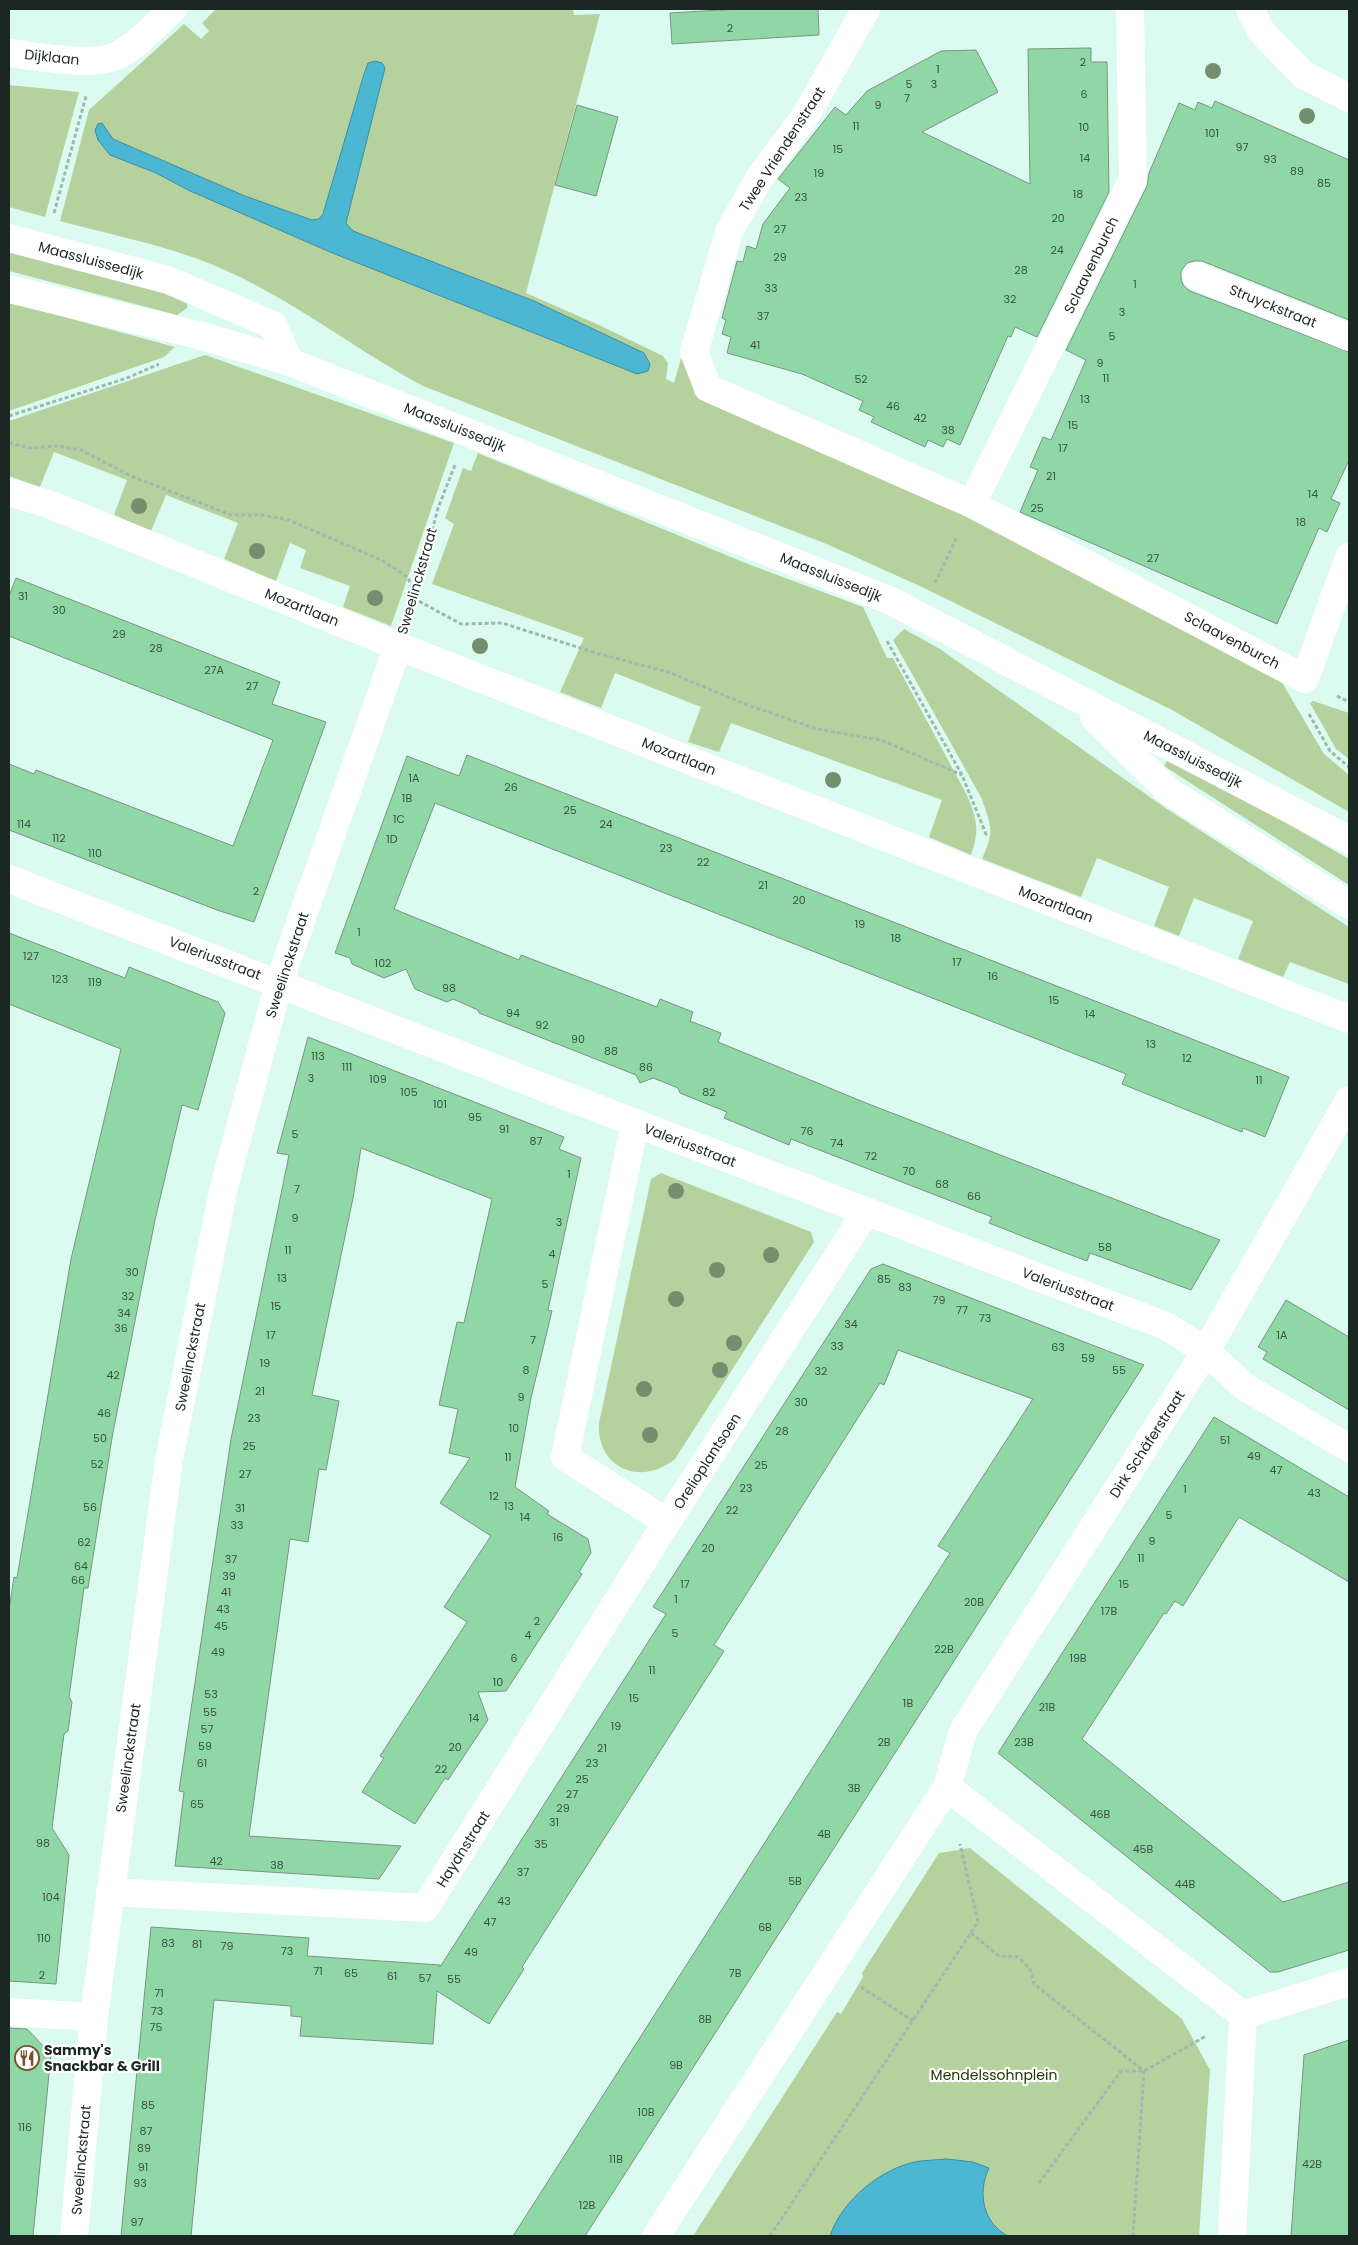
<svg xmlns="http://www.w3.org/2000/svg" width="1358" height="2245" viewBox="0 0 1358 2245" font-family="Poppins,sans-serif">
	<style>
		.green { fill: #b5d29e; fill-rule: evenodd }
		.water { fill: #4cb7d2; stroke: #3d8c9e }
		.building { fill: #8fd8a5; stroke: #7d9383 }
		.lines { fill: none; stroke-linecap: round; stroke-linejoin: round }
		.path { stroke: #9fb8b0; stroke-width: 3; stroke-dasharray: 4 2.5; stroke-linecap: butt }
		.pedestrian { stroke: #fff; stroke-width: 28 }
		.minor { stroke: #fff; stroke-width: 28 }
		.tree { fill: #748f6e }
		.labels { text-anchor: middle; stroke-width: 4.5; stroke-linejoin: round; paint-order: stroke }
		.number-label { font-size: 11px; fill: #385344 }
		.street-label { font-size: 14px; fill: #1b2723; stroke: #fff }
		.poi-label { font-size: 14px; font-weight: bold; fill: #1b2723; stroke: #fff; text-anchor: start }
		.park-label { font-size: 14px; fill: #203704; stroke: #fff }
	</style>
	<rect width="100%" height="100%" fill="#dbfaf0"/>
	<path class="green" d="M216,9H573L574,15L600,14L526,293L599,325L663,356L668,363L666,379L674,383L684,348L699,380L694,394L958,510L1274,669L1324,754L1349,775V812L1172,710L924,588L829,545L423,386C356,350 296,302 227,271C175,247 115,236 60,221L89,110L184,24L201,39L209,31L202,23ZM382,63L385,68L346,222L353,231L534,301L637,374L330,252L188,190L156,173L110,155L102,124L113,139L245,196L312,220L319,219L323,214L364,74Z
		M9,85L79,92L45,217L9,207Z
		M9,246L188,298L187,308L177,315L9,271Z
		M9,302L175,347L164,357L9,411Z
		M205,355L454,443L391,626L343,607L350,586L300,568L306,550L290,543L276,581L224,559L238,523L166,495L151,531L114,515L127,480L54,452L40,487L9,476V421Z
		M478,453L743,562L863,607L887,658H893L967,795C977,820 980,829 971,855L929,837L942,800L731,723L719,752L688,742L701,707L615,673L601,708L560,692L584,638L432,584L454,524L445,518L463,468L471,471Z
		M904,629L940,649L1164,807L1349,927V984L1290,962L1283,977L1238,959L1253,921L1194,898L1179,936L1154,926L1169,887L1097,858L1081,897L982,859C995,830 991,827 982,799L893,640Z
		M1313,701L1349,713V759L1336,749L1310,703Z
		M1170,756L1349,859V885L1164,766Z
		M661,1173L811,1232L814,1242L675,1459C641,1487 596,1468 599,1423L651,1179Z
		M970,1848L1182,2019L1210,2070L1199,2236H693L837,2012L841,2014L863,1977L862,1973L939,1853Z"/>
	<path class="water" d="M375,61L382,63L385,68L346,223L353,231L534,301L644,353L650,364L648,371L637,374L330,252L188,190L156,173L110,155L98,140L95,130L98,124L102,123L113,139L245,196L312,220L319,219L323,214L364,74L368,63Z
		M947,2159L973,2162L989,2168C977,2193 983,2223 1008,2236H830C842,2200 882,2167 920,2161C929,2160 938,2160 947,2159Z"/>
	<path class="building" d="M738,9H818L819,35L672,44L670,13Z
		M1091,48V62H1107L1109,192L1037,337L1015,327L1011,337L1008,336L960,445L947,439L943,447L928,440L925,447L871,422L874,417L859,410L863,401L802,374L727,353L731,337L722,334L726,320L722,318L737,261L743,262L747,246L756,249L763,224L790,188L778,179L835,107L846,115L867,91L941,51L976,50L998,92L922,132L1030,184L1028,49Z
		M1215,101L1349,160V320L1202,261H1194L1187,263L1181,271V278L1183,285L1190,291L1349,352V460L1331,499L1340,503L1327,532L1319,528L1277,624L1020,512L1038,470L1030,467L1043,437L1051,440L1086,360L1066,350L1147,186L1149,173L1179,103L1195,110L1198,102L1212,108Z
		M577,105L618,117L596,196L555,185Z
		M16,578L280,682L272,704L326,722L254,922L217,910L9,830V764L34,774L36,770L233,846L273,740L9,636V596Z
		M467,755L1289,1077L1265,1137L1243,1128L1242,1132L1122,1084L1126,1074L435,803L394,909L519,960L521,955L657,1007L660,999L693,1012L690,1021L721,1033L718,1042L866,1103L1220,1240L1191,1290L1090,1253L1087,1261L1055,1249L989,1223L992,1217L791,1139L789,1145L724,1118L727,1112L680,1093L678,1088L666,1083L653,1078L640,1083L636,1075L479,1013L478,1010L453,999L447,1002L427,994L415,989L406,969L384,978L352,964L350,958L335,953L407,756L459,776Z
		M9,933L125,978L129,967L218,1002L225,1013L198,1110L182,1105L155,1220L113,1432L88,1588H84L69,1697L72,1702L68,1731L64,1734L52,1828L69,1855L56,1984L9,1981V1610L14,1577L17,1578L71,1259L121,1049L9,1004Z
		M308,1037L564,1137L559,1149L581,1158L548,1310L552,1311L531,1398L515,1487L549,1511L547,1514L588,1539L591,1553L579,1572L582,1574L506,1691L478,1692L488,1720L448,1780L445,1778L415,1824L362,1792L384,1758L380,1756L467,1622L444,1607L491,1536L440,1503L470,1458L449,1453L458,1409L439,1405L457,1322L464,1323L492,1199L361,1148L353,1198L312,1395L339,1401L326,1470L319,1469L308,1542L290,1539L249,1836L401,1846L379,1879L175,1866L184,1792L179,1791L231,1439L289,1155L277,1153Z
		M883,1264L1144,1365L585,2236H513L950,1553L938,1546L1033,1399L898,1350L884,1385L880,1383L714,1645L724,1651L522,1967L524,1969L489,2024L437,1991L433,2044L300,2036L302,2017L291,2016V2006L214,2000L191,2236H121L151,1927L309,1938L307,1956L440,1965V1967L666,1614L653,1607L871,1269Z
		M1286,1300L1349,1337V1410L1263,1359L1267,1352L1258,1347Z
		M1214,1417L1349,1497V1582L1239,1517L1183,1606L1175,1601L1166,1614L1164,1613L1082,1739L1283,1902L1349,1882V1950L1278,1972H1270L998,1753Z
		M9,2028L27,2029L51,2054L33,2236H9Z
		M1349,2040V2236H1291L1304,2055Z"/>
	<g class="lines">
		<path class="path" d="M54,213L86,96
			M9,416L127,378L159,364
			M9,443L30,448L58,446L81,450L131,476L231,515H262L289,520L381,560L408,577L415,599L461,624L502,623L596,653L668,672L745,704L817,729L881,740L962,775
			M935,583L957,537
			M411,612L438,508L455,465
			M887,641L962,775L986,834L985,837
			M1337,696L1349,702
			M1309,714L1330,751L1349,767
			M971,1933L999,1956L1018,1957L1030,1969L1034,1984L1144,2071L1133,2236
			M861,1987L913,2021
			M1039,2183L1121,2071H1144L1206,2036
			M770,2236L978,1922L960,1844"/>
		<path class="pedestrian" d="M866,9L806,115L760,177L729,232L694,352L708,388L972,504
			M1130,9L1133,179L972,504L1305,679L1349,557"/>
		<path class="minor" d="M1250,9L1261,31L1304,75L1349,98
			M9,53C36,56 92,67 116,56C138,46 156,24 173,9
			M9,238L168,280L273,325L290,362
			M1196,276L1349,337
			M9,289L202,336L290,362L889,600L1349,840
			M9,492L51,505L398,646L1349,1019
			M1094,717L1170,792L1349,905
			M9,879L635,1123L1166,1326L1206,1351L1245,1387L1349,1448
			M635,1123L565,1457L667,1522
			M947,1787L1243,2015L1232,2236
			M110,1892L425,1908L667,1522L866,1212
			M9,2012L94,2017
			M1243,2015L1349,1982
			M74,2236L94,2017L169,1460L224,1187L279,983L398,646
			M656,2236L947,1787L963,1731L1206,1351L1349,1100"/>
	</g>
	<g class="tree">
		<circle cx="1213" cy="71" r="8"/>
		<circle cx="1307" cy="116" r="8"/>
		<circle cx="139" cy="506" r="8"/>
		<circle cx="257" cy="551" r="8"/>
		<circle cx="375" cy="598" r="8"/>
		<circle cx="480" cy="646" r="8"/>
		<circle cx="833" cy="780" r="8"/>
		<circle cx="676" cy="1191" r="8"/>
		<circle cx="771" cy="1255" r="8"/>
		<circle cx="717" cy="1270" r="8"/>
		<circle cx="676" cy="1299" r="8"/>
		<circle cx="734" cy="1343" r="8"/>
		<circle cx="720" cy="1370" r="8"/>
		<circle cx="644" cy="1389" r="8"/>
		<circle cx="650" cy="1435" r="8"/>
	</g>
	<defs>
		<symbol id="restaurant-ring" viewBox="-11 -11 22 22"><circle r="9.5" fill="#fff" stroke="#75522b" stroke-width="1.5"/><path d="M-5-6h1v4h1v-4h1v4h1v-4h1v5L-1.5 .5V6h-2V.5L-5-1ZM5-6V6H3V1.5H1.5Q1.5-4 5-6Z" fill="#75522b"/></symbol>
	</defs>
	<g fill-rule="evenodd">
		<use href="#restaurant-ring" x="13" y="2044" width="28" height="28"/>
	</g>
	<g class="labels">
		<g class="number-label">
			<text x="730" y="32">2</text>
			<text x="1083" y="66">2</text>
			<text x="938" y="73">1</text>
			<text x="909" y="88">5</text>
			<text x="934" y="88">3</text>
			<text x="1084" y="98">6</text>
			<text x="907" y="102">7</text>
			<text x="878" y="109">9</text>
			<text x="856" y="130">11</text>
			<text x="1084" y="131">10</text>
			<text x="1212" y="137">101</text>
			<text x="1242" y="151">97</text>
			<text x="838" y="153">15</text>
			<text x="1085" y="162">14</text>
			<text x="1270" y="163">93</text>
			<text x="1297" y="175">89</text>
			<text x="819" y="177">19</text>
			<text x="1324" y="187">85</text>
			<text x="1078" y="198">18</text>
			<text x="801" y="201">23</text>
			<text x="1058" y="222">20</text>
			<text x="780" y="233">27</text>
			<text x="1057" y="254">24</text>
			<text x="780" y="261">29</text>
			<text x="1021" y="274">28</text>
			<text x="1135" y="288">1</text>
			<text x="771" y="292">33</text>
			<text x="1010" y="303">32</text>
			<text x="1122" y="316">3</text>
			<text x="763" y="320">37</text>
			<text x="1112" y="340">5</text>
			<text x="755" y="349">41</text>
			<text x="1100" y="367">9</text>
			<text x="1106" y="382">11</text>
			<text x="861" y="383">52</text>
			<text x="1085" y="403">13</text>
			<text x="893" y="410">46</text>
			<text x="920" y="422">42</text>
			<text x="1073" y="429">15</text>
			<text x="948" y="434">38</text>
			<text x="1063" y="452">17</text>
			<text x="1051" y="480">21</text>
			<text x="1313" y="498">14</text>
			<text x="1037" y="512">25</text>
			<text x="1301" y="526">18</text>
			<text x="1153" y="562">27</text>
			<text x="23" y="600">31</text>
			<text x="59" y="614">30</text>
			<text x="119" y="638">29</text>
			<text x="156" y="652">28</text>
			<text x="214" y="674">27A</text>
			<text x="252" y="690">27</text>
			<text x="414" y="782">1A</text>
			<text x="511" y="791">26</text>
			<text x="407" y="802">1B</text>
			<text x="570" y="814">25</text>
			<text x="399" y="823">1C</text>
			<text x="24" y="828">114</text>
			<text x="606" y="828">24</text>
			<text x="59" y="842">112</text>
			<text x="392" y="843">1D</text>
			<text x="666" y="852">23</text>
			<text x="95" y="857">110</text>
			<text x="703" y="866">22</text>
			<text x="763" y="889">21</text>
			<text x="256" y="895">2</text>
			<text x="799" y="904">20</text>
			<text x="860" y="928">19</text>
			<text x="359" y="936">1</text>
			<text x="896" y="942">18</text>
			<text x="31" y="960">127</text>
			<text x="957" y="966">17</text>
			<text x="383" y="967">102</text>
			<text x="993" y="980">16</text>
			<text x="60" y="983">123</text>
			<text x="95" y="986">119</text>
			<text x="449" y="992">98</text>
			<text x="1054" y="1004">15</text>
			<text x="513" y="1017">94</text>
			<text x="1090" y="1018">14</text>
			<text x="542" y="1029">92</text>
			<text x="578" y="1043">90</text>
			<text x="1151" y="1048">13</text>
			<text x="611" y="1055">88</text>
			<text x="318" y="1060">113</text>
			<text x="1187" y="1062">12</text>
			<text x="347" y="1071">111</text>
			<text x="646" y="1071">86</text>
			<text x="311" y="1082">3</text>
			<text x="378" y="1083">109</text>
			<text x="1259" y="1084">11</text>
			<text x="409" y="1096">105</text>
			<text x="709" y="1096">82</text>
			<text x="440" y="1108">101</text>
			<text x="475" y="1121">95</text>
			<text x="504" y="1133">91</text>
			<text x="807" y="1135">76</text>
			<text x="295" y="1138">5</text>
			<text x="536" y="1145">87</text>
			<text x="837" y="1147">74</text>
			<text x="871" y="1160">72</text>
			<text x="909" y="1175">70</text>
			<text x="569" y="1178">1</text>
			<text x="942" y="1188">68</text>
			<text x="297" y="1193">7</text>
			<text x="974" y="1200">66</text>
			<text x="295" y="1222">9</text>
			<text x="559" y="1226">3</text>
			<text x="1105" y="1251">58</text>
			<text x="288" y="1254">11</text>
			<text x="552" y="1258">4</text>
			<text x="132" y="1276">30</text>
			<text x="282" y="1282">13</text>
			<text x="884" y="1283">85</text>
			<text x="545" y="1288">5</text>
			<text x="905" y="1291">83</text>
			<text x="128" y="1300">32</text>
			<text x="939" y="1304">79</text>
			<text x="276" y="1310">15</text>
			<text x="962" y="1314">77</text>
			<text x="124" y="1317">34</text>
			<text x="985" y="1322">73</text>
			<text x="851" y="1328">34</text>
			<text x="121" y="1332">36</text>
			<text x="271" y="1339">17</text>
			<text x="1282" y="1339">1A</text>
			<text x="533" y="1344">7</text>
			<text x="837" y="1350">33</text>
			<text x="1058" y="1351">63</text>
			<text x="1088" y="1362">59</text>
			<text x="265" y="1367">19</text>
			<text x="526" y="1374">8</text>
			<text x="1119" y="1374">55</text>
			<text x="821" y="1375">32</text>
			<text x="113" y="1379">42</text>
			<text x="260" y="1395">21</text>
			<text x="521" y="1401">9</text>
			<text x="801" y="1406">30</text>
			<text x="104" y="1417">46</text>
			<text x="254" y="1422">23</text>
			<text x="514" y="1432">10</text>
			<text x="782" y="1435">28</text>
			<text x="100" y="1442">50</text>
			<text x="1225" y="1444">51</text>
			<text x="249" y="1450">25</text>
			<text x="1254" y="1460">49</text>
			<text x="508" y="1461">11</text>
			<text x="97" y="1468">52</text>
			<text x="761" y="1469">25</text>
			<text x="1276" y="1474">47</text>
			<text x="245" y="1478">27</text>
			<text x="746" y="1492">23</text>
			<text x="1185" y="1493">1</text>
			<text x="1314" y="1497">43</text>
			<text x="494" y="1500">12</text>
			<text x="509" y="1510">13</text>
			<text x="90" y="1511">56</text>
			<text x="240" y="1512">31</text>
			<text x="732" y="1514">22</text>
			<text x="1169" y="1519">5</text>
			<text x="525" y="1521">14</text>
			<text x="237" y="1529">33</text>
			<text x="558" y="1541">16</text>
			<text x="1152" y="1545">9</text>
			<text x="84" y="1546">62</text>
			<text x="708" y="1552">20</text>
			<text x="1141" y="1562">11</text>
			<text x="231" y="1563">37</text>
			<text x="81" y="1570">64</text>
			<text x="229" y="1580">39</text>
			<text x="78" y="1584">66</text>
			<text x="685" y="1588">17</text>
			<text x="1124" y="1588">15</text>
			<text x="226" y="1596">41</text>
			<text x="676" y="1603">1</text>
			<text x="974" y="1606">20B</text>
			<text x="223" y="1613">43</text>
			<text x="1109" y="1615">17B</text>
			<text x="537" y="1625">2</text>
			<text x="221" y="1630">45</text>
			<text x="675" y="1637">5</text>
			<text x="528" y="1639">4</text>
			<text x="944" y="1653">22B</text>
			<text x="218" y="1656">49</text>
			<text x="514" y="1662">6</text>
			<text x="1078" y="1662">19B</text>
			<text x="652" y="1674">11</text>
			<text x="498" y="1686">10</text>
			<text x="211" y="1698">53</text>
			<text x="634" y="1702">15</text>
			<text x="908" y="1707">1B</text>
			<text x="1047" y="1711">21B</text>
			<text x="210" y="1716">55</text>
			<text x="474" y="1722">14</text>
			<text x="616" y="1730">19</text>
			<text x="207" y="1733">57</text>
			<text x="884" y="1746">2B</text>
			<text x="1024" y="1746">23B</text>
			<text x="205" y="1750">59</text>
			<text x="455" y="1751">20</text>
			<text x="602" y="1752">21</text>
			<text x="202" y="1767">61</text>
			<text x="592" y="1767">23</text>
			<text x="441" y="1773">22</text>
			<text x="582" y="1783">25</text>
			<text x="854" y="1792">3B</text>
			<text x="572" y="1798">27</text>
			<text x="197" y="1808">65</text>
			<text x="563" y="1812">29</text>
			<text x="1100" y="1818">46B</text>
			<text x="554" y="1826">31</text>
			<text x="824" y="1838">4B</text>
			<text x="43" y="1847">98</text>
			<text x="541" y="1848">35</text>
			<text x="1143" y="1853">45B</text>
			<text x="216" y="1865">42</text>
			<text x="277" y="1869">38</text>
			<text x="523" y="1876">37</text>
			<text x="795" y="1885">5B</text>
			<text x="1185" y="1888">44B</text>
			<text x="51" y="1901">104</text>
			<text x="504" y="1905">43</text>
			<text x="490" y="1926">47</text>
			<text x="765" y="1931">6B</text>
			<text x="44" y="1942">110</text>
			<text x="168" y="1947">83</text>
			<text x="197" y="1948">81</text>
			<text x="227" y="1950">79</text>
			<text x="287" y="1955">73</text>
			<text x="471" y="1956">49</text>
			<text x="318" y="1975">71</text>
			<text x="351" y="1977">65</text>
			<text x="735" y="1977">7B</text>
			<text x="42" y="1979">2</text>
			<text x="392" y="1980">61</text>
			<text x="425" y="1982">57</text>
			<text x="454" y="1983">55</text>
			<text x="159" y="1997">71</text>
			<text x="157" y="2015">73</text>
			<text x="705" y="2023">8B</text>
			<text x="156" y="2031">75</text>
			<text x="676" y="2069">9B</text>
			<text x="148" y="2109">85</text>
			<text x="646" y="2116">10B</text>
			<text x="25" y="2131">116</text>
			<text x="146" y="2135">87</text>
			<text x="144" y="2152">89</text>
			<text x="616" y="2163">11B</text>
			<text x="1312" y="2168">42B</text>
			<text x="143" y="2171">91</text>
			<text x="140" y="2187">93</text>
			<text x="587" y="2209">12B</text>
			<text x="137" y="2226">97</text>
		</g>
		<g class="street-label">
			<text transform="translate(52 57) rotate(6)" y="5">Dijklaan</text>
			<text transform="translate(782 149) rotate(-57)" y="5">Twee Vriendenstraat</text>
			<text transform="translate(91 260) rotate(15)" y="5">Maassluissedijk</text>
			<text transform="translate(1091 265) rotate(-64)" y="5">Sclaavenburch</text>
			<text transform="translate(1273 306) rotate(22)" y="5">Struyckstraat</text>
			<text transform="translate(455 427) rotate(22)" y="5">Maassluissedijk</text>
			<text transform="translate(831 577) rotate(22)" y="5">Maassluissedijk</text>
			<text transform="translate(417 581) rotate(-74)" y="5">Sweelinckstraat</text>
			<text transform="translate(302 607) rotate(22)" y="5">Mozartlaan</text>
			<text transform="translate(1232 640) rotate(28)" y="5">Sclaavenburch</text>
			<text transform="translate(679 756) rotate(22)" y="5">Mozartlaan</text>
			<text transform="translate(1193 759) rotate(27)" y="5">Maassluissedijk</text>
			<text transform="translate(1056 904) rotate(21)" y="5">Mozartlaan</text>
			<text transform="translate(215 958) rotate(21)" y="5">Valeriusstraat</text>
			<text transform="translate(287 965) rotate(-72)" y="5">Sweelinckstraat</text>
			<text transform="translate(690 1145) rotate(21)" y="5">Valeriusstraat</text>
			<text transform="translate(1068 1289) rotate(21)" y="5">Valeriusstraat</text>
			<text transform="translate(190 1357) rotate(-79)" y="5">Sweelinckstraat</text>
			<text transform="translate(1147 1444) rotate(-57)" y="5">Dirk Schäferstraat</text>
			<text transform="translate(707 1461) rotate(-57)" y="5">Orelioplantsoen</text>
			<text transform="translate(128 1758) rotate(-82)" y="5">Sweelinckstraat</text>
			<text transform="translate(463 1849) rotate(-58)" y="5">Haydnstraat</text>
			<text transform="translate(81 2160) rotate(-85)" y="5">Sweelinckstraat</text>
		</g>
		<g class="poi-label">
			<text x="44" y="2055">Sammy's<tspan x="44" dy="16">Snackbar &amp; Grill</tspan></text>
		</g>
		<g class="park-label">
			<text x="994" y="2080">Mendelssohnplein</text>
		</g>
	</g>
	<rect width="1358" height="2245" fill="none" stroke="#1b2723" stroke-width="20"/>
</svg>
